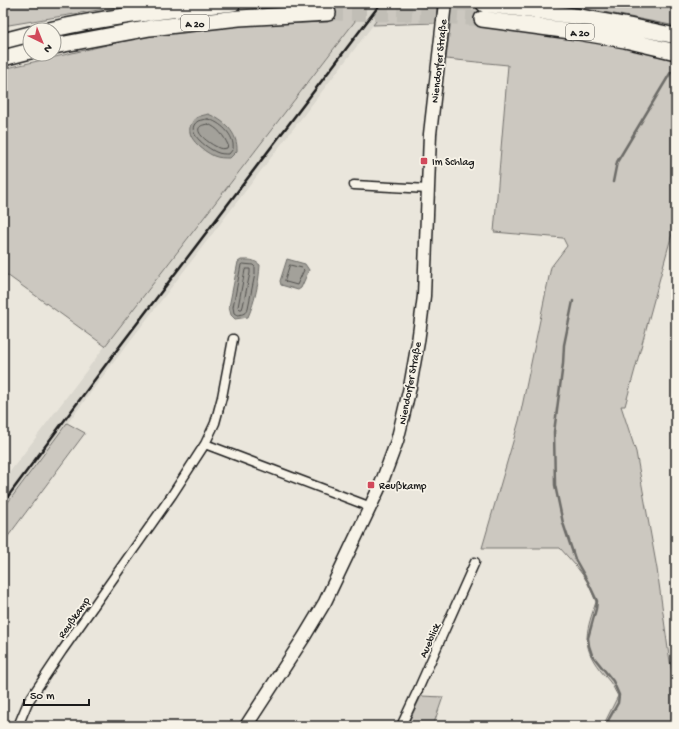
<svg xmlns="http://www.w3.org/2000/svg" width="679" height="729" viewBox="0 0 679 729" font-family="'Gochi Hand',sans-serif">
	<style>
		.built { fill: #dad7ce }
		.green { fill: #ccc8c0; stroke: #74726e }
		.water { fill: #a3a19a; stroke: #6d6c68 }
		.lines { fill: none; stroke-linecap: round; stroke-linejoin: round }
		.shore { stroke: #52514e; stroke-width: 1 }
		.stream { stroke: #6d6c68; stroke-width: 2.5 }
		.motorway-tunnel { stroke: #c1beb6; stroke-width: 15; stroke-dasharray: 15 8; stroke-linecap: butt }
		.minor-casing { stroke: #1c1c1c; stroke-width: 11 }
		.secondary-casing { stroke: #1c1c1c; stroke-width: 15 }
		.motorway-casing { stroke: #1c1c1c; stroke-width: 18 }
		.minor { stroke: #f7f3e8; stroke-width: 8 }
		.secondary { stroke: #f7f3e8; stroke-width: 12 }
		.motorway { stroke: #f7f3e8; stroke-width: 15 }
		.rail { stroke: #1c1c1c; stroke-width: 2.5 }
		.poi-dot { fill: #d1495b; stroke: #f7f3e8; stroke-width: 1.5 }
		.labels { text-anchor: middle; stroke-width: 3.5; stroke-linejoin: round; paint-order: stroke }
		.shield { fill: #f7f3e8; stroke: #5e5c59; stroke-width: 1 }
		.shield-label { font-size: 10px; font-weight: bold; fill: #1c1c1c }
		.street-label { font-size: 11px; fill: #1c1c1c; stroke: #f7f3e8 }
		.poi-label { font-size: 11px; fill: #1c1c1c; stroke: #f7f3e8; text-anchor: start }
	</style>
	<rect width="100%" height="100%" fill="#eae6dc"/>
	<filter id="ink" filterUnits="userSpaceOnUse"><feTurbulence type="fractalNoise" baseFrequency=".025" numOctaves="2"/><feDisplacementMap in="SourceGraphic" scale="8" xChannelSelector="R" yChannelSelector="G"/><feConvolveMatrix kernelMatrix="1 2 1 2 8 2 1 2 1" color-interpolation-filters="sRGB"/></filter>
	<g filter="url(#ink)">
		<path class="built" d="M369,3H390L110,367L3,509V481L105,346Z"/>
		<path class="green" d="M3,3H140L3,26Z
			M328,3H369L105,346L3,272V69L150,35L239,25L328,22Z
			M390,3H437L436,23L373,25Z
			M453,3H482L480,27L518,31L638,48L676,59V219L625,406H621L636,452L657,569L668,649L676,697V726H603L618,696C615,691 613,686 610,682C607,678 603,674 600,670C580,645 587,629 596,602L588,582L576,566L560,548H482L519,421L551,267L567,246L563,238L494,232L508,65L446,59Z
			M546,3H676V26L604,12Z
			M67,423L85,433L3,543V509Z
			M421,696L443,697L433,726H407Z"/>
		<path class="water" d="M208,114C224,120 238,133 237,151L230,158C224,158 219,158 214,156C203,151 183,136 192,123C193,121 194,119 196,118C199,116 205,115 208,114Z
			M287,259L305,264L309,270L301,288L298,290L281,285L280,281Z
			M241,260C250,260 253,259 260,265C259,282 255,301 248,317L235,319L231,315L229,307L238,262Z"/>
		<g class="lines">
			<path class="shore" d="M208,119C220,122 235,135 233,149L229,154C224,154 220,154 216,152C207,148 183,131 198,121C201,120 205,119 208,119Z
				M208,124C218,128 224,136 228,145L227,148C223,149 220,149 217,147C212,145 192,132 201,126C202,125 208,124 208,124Z
				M243,264L253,265L255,267V274L248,308C245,314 244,314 237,315L234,313L233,307L241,265Z
				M290,265L302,268L304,270L297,285L286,282L285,281Z
				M247,269H250V273L243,306L242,309H240L238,307L245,270Z"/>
			<path class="stream" d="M613,182L617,162L671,72
				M573,301L564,345L563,364L554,432L555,485L563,523L575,559L588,582L597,601L596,609L588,638L589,646L592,655L613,681L619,695L618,703L605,726"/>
			<path class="motorway-tunnel" d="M457,3L484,4
				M328,13L410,14L482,19"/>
			<defs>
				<path id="minor" d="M354,185L428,189
					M205,444L215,423L222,397L233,339
					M18,726L28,702L62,651L172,495L205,444L371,507
					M401,726L417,692L475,562"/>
				<path id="secondary" d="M246,726L304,637L325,602L381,484L397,441L400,429L410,387L418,342L424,296L430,134L445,3"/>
				<path id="motorway" d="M484,4L581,17L629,26L676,36
					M482,19L578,32L625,40L676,52
					M49,30C109,16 171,10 233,3
					M3,41L30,34
					M54,46L150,28L239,18L328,13
					M3,58L30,51"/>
			</defs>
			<use href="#minor" class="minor-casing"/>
			<use href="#secondary" class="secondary-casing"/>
			<use href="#motorway" class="motorway-casing"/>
			<use href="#minor" class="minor"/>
			<use href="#secondary" class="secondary"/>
			<use href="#motorway" class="motorway"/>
			<path class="rail" d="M3,503L107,363L381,3"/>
		</g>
	</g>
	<g class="poi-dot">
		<rect x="420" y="157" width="8" height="8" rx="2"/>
		<rect x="367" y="481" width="8" height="8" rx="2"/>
	</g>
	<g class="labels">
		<g class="shield">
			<rect x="181" y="15" width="28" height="16" rx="3"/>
			<rect x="566" y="24" width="28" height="16" rx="3"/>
		</g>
		<g class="shield-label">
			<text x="195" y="27">A 20</text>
			<text x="580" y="36">A 20</text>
		</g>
		<g class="street-label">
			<text transform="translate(438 61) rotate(-84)" y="4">Niendorfer Straße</text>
			<text transform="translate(409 383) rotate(-79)" y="4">Niendorfer Straße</text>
			<text transform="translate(73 617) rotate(-55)" y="4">Reußkamp</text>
			<text transform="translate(429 640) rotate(-66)" y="4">Aueblick</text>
		</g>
		<g class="poi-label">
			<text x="432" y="165">Im Schlag</text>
			<text x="379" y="489">Reußkamp</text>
		</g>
	</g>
	<rect width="679" height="729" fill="none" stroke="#f7f3e8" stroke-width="16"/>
	<rect x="8" y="8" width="663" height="713" fill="none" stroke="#1c1c1c" stroke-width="1.5" filter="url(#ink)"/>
	<g transform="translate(42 42) rotate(137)"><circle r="19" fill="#f7f3e8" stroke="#9f9d96"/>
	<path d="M0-3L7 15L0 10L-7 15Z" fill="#d1495b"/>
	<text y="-6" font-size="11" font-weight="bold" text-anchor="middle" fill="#1c1c1c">N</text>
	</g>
	<path d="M24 699v6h65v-6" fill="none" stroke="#1c1c1c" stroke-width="2"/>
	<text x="30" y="699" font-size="12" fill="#1c1c1c" stroke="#f7f3e8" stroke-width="3" paint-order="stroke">50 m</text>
</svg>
